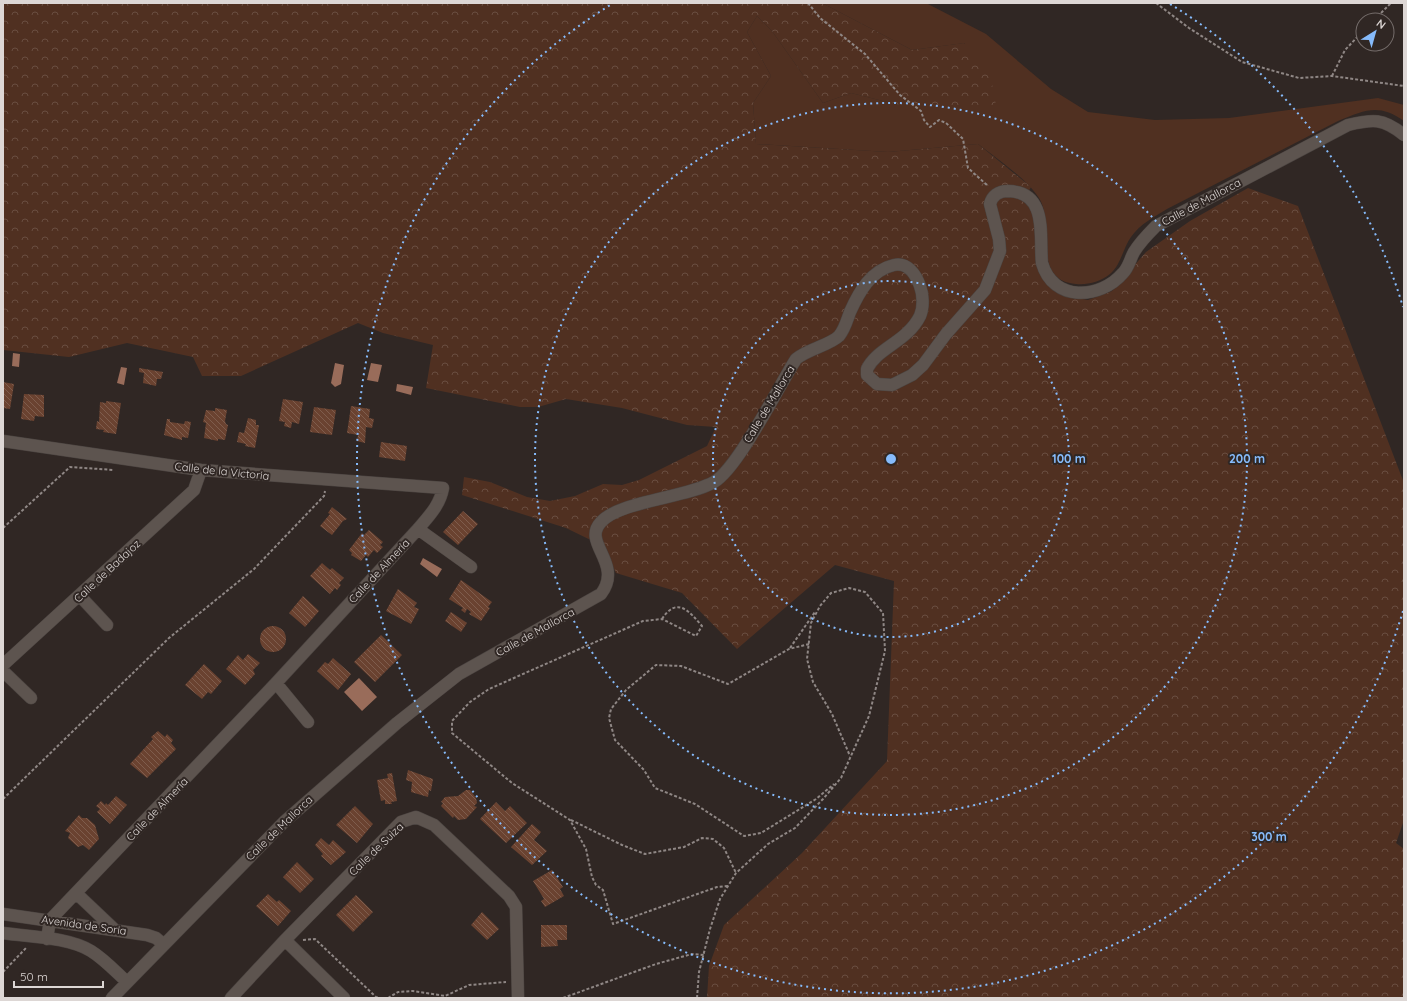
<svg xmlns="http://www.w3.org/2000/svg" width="1407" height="1001" viewBox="0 0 1407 1001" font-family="Quicksand,sans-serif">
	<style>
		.grass { fill: #503021 }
		.forest { fill: url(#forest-crowns) }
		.water { fill: #996c5a }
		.building { fill: url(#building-back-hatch) }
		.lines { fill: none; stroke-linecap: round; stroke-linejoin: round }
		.minor-casing { stroke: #4b4441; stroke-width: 13 }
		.path { stroke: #8f8785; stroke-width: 2; stroke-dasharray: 3 2; stroke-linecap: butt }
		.minor { stroke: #5d544f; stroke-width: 12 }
		.ring { fill: none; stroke: #86bbfb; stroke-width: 2; stroke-dasharray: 2 4 }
		.labels { text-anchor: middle; stroke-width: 4; stroke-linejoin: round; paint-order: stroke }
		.street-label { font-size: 11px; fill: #ddd7d5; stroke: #302724 }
		.centre { fill: #86bbfb; stroke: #302724; stroke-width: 2 }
		.ring-label { font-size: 12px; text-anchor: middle; font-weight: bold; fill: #86bbfb; stroke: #302724; stroke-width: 4; stroke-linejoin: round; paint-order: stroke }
	</style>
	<defs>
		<pattern id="forest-crowns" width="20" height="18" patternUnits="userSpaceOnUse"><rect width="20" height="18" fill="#503021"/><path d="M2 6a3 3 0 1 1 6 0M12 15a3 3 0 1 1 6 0" fill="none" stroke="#694d40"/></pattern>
		<pattern id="building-back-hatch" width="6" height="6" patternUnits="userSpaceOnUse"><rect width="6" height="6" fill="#6a4230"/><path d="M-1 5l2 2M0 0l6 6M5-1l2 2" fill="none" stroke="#7f5d4d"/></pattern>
	</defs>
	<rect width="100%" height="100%" fill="#302724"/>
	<path class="grass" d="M822,3H926L986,34L1051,89L1088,112L1155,120L1229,118L1378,98L1404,105V121C1379,103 1365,110 1338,121L1167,209C1154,217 1140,224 1131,237C1123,248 1121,265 1110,274C1100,282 1088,285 1076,284C1030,280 1056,225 1039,198C1027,179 996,158 978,144L888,152L756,144L753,103L771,76L747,32L757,16L772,31L823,103L851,93L899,105L965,43L912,50Z"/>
	<path class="forest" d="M3,3H822L912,50L964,43L991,79L996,105L953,110L899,105L851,93L823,103L772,31L757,16L747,32L771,76L753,103L756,144L888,152L978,144L1031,187L1023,201L1035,212L1047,281L1061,295L1088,300L1112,291L1146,252L1190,221L1248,188L1298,206L1404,483V820L1396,843L1404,849V998H707L709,966L724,925L802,853L887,761L894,581L835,565L737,649L682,593L616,573L603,546L566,528L462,495L464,477L490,482L527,497L550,501L575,496L603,484L622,485L639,480L707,446L716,427L687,425L622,408L566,399L538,407H520L426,388L433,345L383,333L358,323L241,376H202L193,357L127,343L69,357L3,350Z"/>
	<path class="water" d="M13,353L20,354L19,367L12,366Z
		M335,363L344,365L341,384L335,387L331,383Z
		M371,363L382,365L378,382L367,380Z
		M121,367L127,368L124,385L117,383Z
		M397,384L413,387L411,395L396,391Z
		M423,558L442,569L437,577L420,564Z
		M359,678L377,697L362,711L344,692Z"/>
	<path class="building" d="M139,368L163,372L161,379H157L156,386L143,383L144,373L139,372Z
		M3,382L14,384L10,409L3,408Z
		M24,394L44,395V417L35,416L34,421L21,419Z
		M283,399L303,402L299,424L292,422L291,428L284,426L285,422L279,421Z
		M106,401L121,403L116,434L103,432L104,430L96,429L97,421L99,422L100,402L106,403Z
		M351,406L370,409L369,418L374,419L372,428L366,427L365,443L357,441L358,435L347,433Z
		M314,407L336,410L332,435L310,432Z
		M215,408L227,410L225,421L226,424L228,425L225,440L218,439V441L204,438L206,423L203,422L206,410L215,411Z
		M248,418L256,420V425H259L255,448L245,446L246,444L237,442L239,432L244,433Z
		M167,419H170V422L184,424L185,421L191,422L188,438L182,437V440L164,435Z
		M381,442L407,446L405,461L379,457Z
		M332,507L347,519L343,521L332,535L320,526L330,514L328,513Z
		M463,511L478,524L458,545L443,532Z
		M369,530L383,542L380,545L383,547L377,553L374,550L368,557L366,555L361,561L351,555L352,553L349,550L362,533L364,535Z
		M322,563L330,570L332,568L344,578L339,583L341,585L337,590L335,588L330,594L310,576Z
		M461,580L492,602L488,607L490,608L481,621L469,614L471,612L467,609L465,613L461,610L463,608L449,599Z
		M398,589L417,603L414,607L419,609L411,624L386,611Z
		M303,596L319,611L305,627L289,613Z
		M451,612L467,623L461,632L445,621Z
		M260 639a13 13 0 1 1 26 0a13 13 0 1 1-26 0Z
		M381,635L402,655L375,682L354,662Z
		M248,654L260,663L253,670L255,674L245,685L226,669L238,655L243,660Z
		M333,658L351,674L338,690L317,671L325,662L328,664Z
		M204,664L222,681L211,694L208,692L202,699L185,685Z
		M158,731L165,737L167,734L173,740L171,743L176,749L147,778L130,764L153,739L151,737Z
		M408,770L433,779L431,791L429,790L428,797L411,792L412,782L406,780Z
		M392,773L397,801L391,802L392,804H385V800L381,801L377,780L388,778L387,774Z
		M466,790H470L476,798L477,803L474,806L477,807L466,819L458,820L454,816L453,818L441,806L443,803L441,802L445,797L458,796Z
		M116,796L127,805L110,824L97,812L100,809L96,806L101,801L105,805L106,803L108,805Z
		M496,802L505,811L510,806L527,823L506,843L480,819Z
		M355,806L373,824L357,843L336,825Z
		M79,815L82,818H87L95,825L99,839L89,850L83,845L78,847L68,838L70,833L65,831Z
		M532,824L541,832L534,840L547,851L532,865L511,847Z
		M321,838L329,845L333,840L346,852L331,865L321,856L323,854L315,845Z
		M297,862L314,879L300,893L283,877Z
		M552,870L563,887L560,889L564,896L545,907L541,901L544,899L533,881Z
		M268,894L277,902L279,900L291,911L278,926L256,906Z
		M356,895L373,912L353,932L336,915Z
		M482,912L499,929L487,940L471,925Z
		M541,925H567V940H557L558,946L541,947Z"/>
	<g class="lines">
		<defs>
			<path id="minor" d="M3,441L201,470L443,488C440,505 429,516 418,529L276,683L50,920L47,939
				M418,529L471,567
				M80,596L107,625
				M3,665L194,490L201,470
				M3,671L31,698
				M276,683L308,722
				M76,893L114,929
				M3,914L147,935L156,938L163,944
				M3,933C30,937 68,937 91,951C104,959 116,972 127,982
				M285,940L344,998
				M112,998L284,822L397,723L459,674L601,594C624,563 581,543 601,522C620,501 686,498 714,482C738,468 779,386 796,359C808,349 830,345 839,336C845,329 847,320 850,312C859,292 871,270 894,265C908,262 916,275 920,286C923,294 924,307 920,316C907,342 877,348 867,369V375L877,384L892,385L912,375L923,365L946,334L985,290L1000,251L999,239L990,204C992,196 998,191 1008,191C1049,192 1039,237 1042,263C1053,302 1100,300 1123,273C1129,267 1130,259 1134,252C1140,242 1148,234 1156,226L1348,125C1373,119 1383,118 1404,135
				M231,998L285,940L401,822L416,817L434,825L509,896L516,907L518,998"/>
		</defs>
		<use href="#minor" class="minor-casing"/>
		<path class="path" d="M808,3L820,18L865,54L900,95L921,111L924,120L930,127L939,120L946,123L963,139L968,168L988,186
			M1156,3L1189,28L1242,62L1299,78L1332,76L1404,86
			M1374,20L1391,3
			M1332,76L1345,50L1363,31
			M3,528L70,467L114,470
			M662,619C677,596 689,611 702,626L696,636L662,619L643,621L489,689L470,702L452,721V733L512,783L570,820L586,849L592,877L596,885L603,890L613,924L717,887L728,886
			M809,644L789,649L728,684L681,666L656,665L626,690L611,709L609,718L615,740L644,770L655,788L695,804L744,836L761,833L816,799L834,784
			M790,648L815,612
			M3,799L169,638L254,569L324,496L325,491
			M571,820L622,845L645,854L684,847L702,838L713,839L724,848L736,873
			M303,940L315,939L376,997L380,998
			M3,972L26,948
			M388,998L398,992L413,991L445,996L469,985L506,982
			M563,998L656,964L692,954L704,955
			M697,998L699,972L710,929L720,899L736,873L768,844L795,828L823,799L841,778L869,716L885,651L883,613L865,592L849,588L831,593L820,606L811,623L807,659L813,682L832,714L850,756"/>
		<use href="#minor" class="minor"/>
	</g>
	<g class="ring">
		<circle cx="891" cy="459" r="178"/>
		<circle cx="891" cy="459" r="356"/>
		<path d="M1403 611A534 534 0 1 1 612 4M1170 4A534 534 0 0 1 1403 307"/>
	</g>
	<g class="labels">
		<g class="street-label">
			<text transform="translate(1201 202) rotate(-28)" y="4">Calle de Mallorca</text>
			<text transform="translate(769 404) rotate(-59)" y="4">Calle de Mallorca</text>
			<text transform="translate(222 471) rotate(6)" y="4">Calle de la Victoria</text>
			<text transform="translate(107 571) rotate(-43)" y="4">Calle de Badajoz</text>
			<text transform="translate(379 571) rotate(-47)" y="4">Calle de Almería</text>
			<text transform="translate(535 632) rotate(-29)" y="4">Calle de Mallorca</text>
			<text transform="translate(157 809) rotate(-46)" y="4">Calle de Almería</text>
			<text transform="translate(279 828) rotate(-44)" y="4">Calle de Mallorca</text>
			<text transform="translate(376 849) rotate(-44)" y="4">Calle de Suiza</text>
			<text transform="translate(84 925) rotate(8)" y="4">Avenida de Soria</text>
		</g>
	</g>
	<circle cx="891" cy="459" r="6" class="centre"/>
	<g class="ring-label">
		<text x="1069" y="463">100 m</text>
		<text x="1247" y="463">200 m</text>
		<text x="1269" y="841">300 m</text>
	</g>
	<rect width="1407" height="1001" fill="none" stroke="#ddd7d5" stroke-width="8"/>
	<g transform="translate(1375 32) rotate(37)"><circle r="19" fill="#302724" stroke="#756d6b"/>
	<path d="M0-3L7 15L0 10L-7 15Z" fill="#86bbfb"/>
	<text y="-6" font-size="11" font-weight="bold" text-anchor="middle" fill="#ddd7d5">N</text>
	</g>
	<path d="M14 981v6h89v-6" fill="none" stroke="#ddd7d5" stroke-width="2"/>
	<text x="20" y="981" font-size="12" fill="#ddd7d5" stroke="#302724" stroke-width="3" paint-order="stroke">50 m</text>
</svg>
